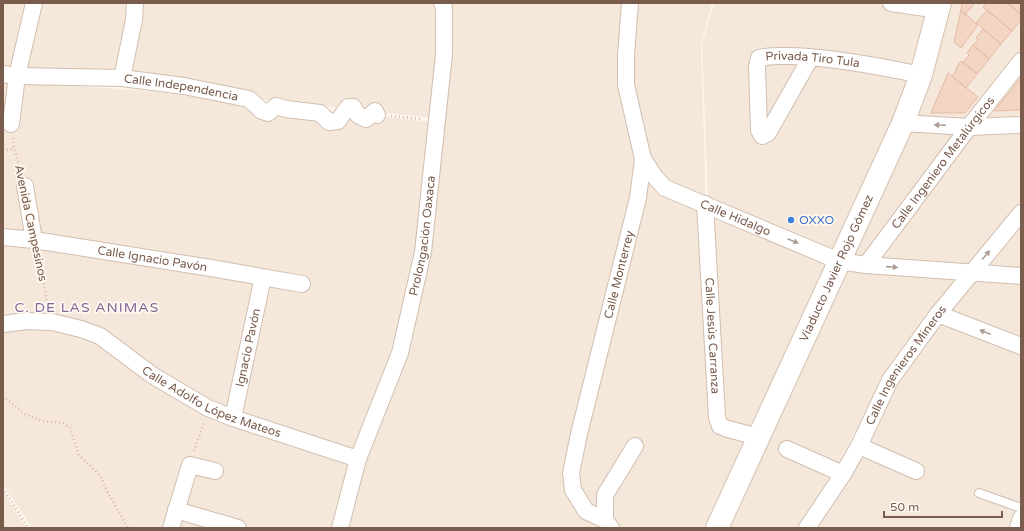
<svg xmlns="http://www.w3.org/2000/svg" width="1024" height="531" viewBox="0 0 1024 531" font-family="'Varela Round',sans-serif">
	<style>
		.residential { fill: #f5e8da; fill-rule: evenodd }
		.building { fill: #f3d5c3; stroke: #e6bba3 }
		.lines { fill: none; stroke-linecap: round; stroke-linejoin: round }
		.lane-casing { stroke: #d1beb0; stroke-width: 10 }
		.street-casing { stroke: #d1beb0; stroke-width: 18 }
		.secondary-casing { stroke: #d6c0b0; stroke-width: 24 }
		.path { stroke: #d9b8a5; stroke-width: 2.5; stroke-dasharray: 1 3; stroke-linecap: butt }
		.lane { stroke: #fff; stroke-width: 8 }
		.street { stroke: #fff; stroke-width: 16 }
		.secondary { stroke: #fff; stroke-width: 22 }
		.oneway { fill: #af9d94 }
		.shop-dot { fill: #3f7fe0; stroke: #fffaf3; stroke-width: 1.5 }
		.labels { text-anchor: middle; stroke-width: 3.5; stroke-linejoin: round; paint-order: stroke }
		.street-label { font-size: 12px; fill: #7a5c4d; stroke: #fffaf3 }
		.shop-label { font-size: 12px; fill: #366cbe; stroke: #fffaf3; text-anchor: start }
		.quarter-label { font-size: 14px; letter-spacing: 1px; fill: #846695; stroke: #fffaf3 }
	</style>
	<rect width="100%" height="100%" fill="#fdf6ec"/>
	<path class="residential" d="M3,3H439L434,118L136,86L3,78Z
		M441,3H712L701,44L706,203H708L702,44L714,3H871L942,13L945,3H1021V528H721L762,436L772,441L762,436L835,265L717,528H339L387,383L423,215ZM888,379L845,451L834,463L844,451Z
		M3,80L13,82L136,90L433,122L412,287L385,383L337,528H32L3,484Z
		M3,491L26,528H3Z"/>
	<path class="building" d="M962,3H975L965,15L961,10Z
		M986,3H1007L1021,14V20L1012,31L983,7Z
		M1007,3H1021V14Z
		M961,10L978,25L961,48L954,42Z
		M987,10L1012,31L1001,44L976,23Z
		M983,29L1001,44L989,59L973,45L978,40L976,38Z
		M973,45L989,59L977,74L963,62L969,55L967,53Z
		M961,61L977,74L966,88L952,76L957,69L956,68Z
		M948,73L978,97L965,113H931Z
		M1021,78V110L994,111Z"/>
	<g class="lines">
		<defs>
			<path id="lane" d="M979,493L1021,508"/>
			<g id="street">
				<path d="M891,3L939,10"/>
				<path id="s1" d="M811,57L768,133L762,136L759,130L757,67L759,58C770,55 781,56 792,56C835,58 879,66 921,75"/>
				<path id="s2" d="M3,74L17,76L122,78L184,86L249,99L262,111L268,113L276,106L286,109L320,113L329,122L338,121L348,107H353L358,115L366,119L375,111L377,115"/>
				<path d="M122,78L134,20L135,3"/>
				<path d="M903,123L969,127L1021,125"/>
				<path d="M11,124L17,76L34,3"/>
				<path id="s3" d="M643,159L655,177L665,188L839,261L866,265L1021,276"/>
				<path d="M25,186L34,240"/>
				<path id="s4" d="M705,204L717,417L720,426L728,429L758,437"/>
				<path id="s5" d="M3,237L34,240L211,268L302,284"/>
				<path id="s6" d="M866,265L969,127L1021,61"/>
				<path d="M938,314L1021,346"/>
				<path id="s7" d="M3,324L27,321L52,322L81,329L100,336L152,375L208,408L233,418L358,459"/>
				<path id="s8" d="M233,418L263,277"/>
				<path d="M859,446L916,471"/>
				<path d="M787,449L843,474"/>
				<path d="M176,510L238,528"/>
				<path d="M605,520V495L635,446"/>
				<path d="M171,528L190,465L215,471"/>
				<path id="s9" d="M340,528L358,459L400,353L423,252L444,54V8L442,3"/>
				<path id="s10" d="M611,528L605,520L586,511L573,490L571,473L579,434L638,198L643,159L626,85V55L630,3"/>
				<path id="s11" d="M807,528L843,474L859,446L890,380L938,314L1021,213"/>
				<path d="M1018,528L1021,518"/>
			</g>
			<g id="secondary">
				<path id="s12" d="M717,528L903,123L921,75L940,3"/>
			</g>
		</defs>
		<use href="#lane" class="lane-casing"/>
		<use href="#street" class="street-casing"/>
		<use href="#secondary" class="secondary-casing"/>
		<path class="path" d="M391,116L422,119
			M13,138L14,148L21,172
			M3,151L14,148
			M38,256L48,306
			M3,396L25,414L42,421L63,423L70,428L79,455L100,475L108,493L128,528
			M194,451L204,422
			M3,488L28,528"/>
		<use href="#lane" class="lane"/>
		<use href="#street" class="street"/>
		<use href="#secondary" class="secondary"/>
	</g>
	<defs><path id="oneway-solid" d="M-6-.8H1V-3.2L6.5 0L1 3.2V.8H-6Z"/></defs>
	<g class="oneway">
		<use href="#oneway-solid" transform="translate(940 125) rotate(-177)"/>
		<use href="#oneway-solid" transform="translate(793 241) rotate(23)"/>
		<use href="#oneway-solid" transform="translate(986 255) rotate(-50)"/>
		<use href="#oneway-solid" transform="translate(892 267) rotate(4)"/>
		<use href="#oneway-solid" transform="translate(985 332) rotate(-159)"/>
	</g>
	<circle class="shop-dot" cx="791" cy="220" r="4"/>
	<g class="labels">
		<g class="street-label">
			<text dy="4" stroke="none"><textPath href="#s1" startOffset="227">Privada Tiro Tula</textPath></text>
			<text dy="4" stroke="none"><textPath href="#s2" startOffset="179">Calle Independencia</textPath></text>
			<text dy="4" stroke="none"><textPath href="#s6" startOffset="128">Calle Ingeniero Metalúrgicos</textPath></text>
			<text dy="4" stroke="none"><textPath href="#s3" startOffset="113">Calle Hidalgo</textPath></text>
			<text transform="translate(31 223) rotate(78)" y="4">Avenida Campesinos</text>
			<text dy="4" stroke="none"><textPath href="#s9" startOffset="305">Prolongación Oaxaca</textPath></text>
			<text dy="4" stroke="none"><textPath href="#s5" startOffset="151">Calle Ignacio Pavón</textPath></text>
			<text dy="4" stroke="none"><textPath href="#s12" startOffset="286">Viaducto Javier Rojo Gómez</textPath></text>
			<text dy="4" stroke="none"><textPath href="#s10" startOffset="277">Calle Monterrey</textPath></text>
			<text dy="4" stroke="none"><textPath href="#s4" startOffset="132">Calle Jesús Carranza</textPath></text>
			<text dy="4" stroke="none"><textPath href="#s8" startOffset="72">Ignacio Pavón</textPath></text>
			<text dy="4" stroke="none"><textPath href="#s11" startOffset="191">Calle Ingenieros Mineros</textPath></text>
			<text dy="4" stroke="none"><textPath href="#s7" startOffset="230">Calle Adolfo López Mateos</textPath></text>
		</g>
		<g class="shop-label">
			<text x="799" y="224">OXXO</text>
		</g>
		<g class="quarter-label">
			<text x="87" y="312">C. DE LAS ANIMAS</text>
		</g>
	</g>
	<rect width="1024" height="531" fill="none" stroke="#7a5c4d" stroke-width="8"/>
	<path d="M884 511v6h118v-6" fill="none" stroke="#7a5c4d" stroke-width="2"/>
	<text x="890" y="511" font-size="12" fill="#7a5c4d" stroke="#fffaf3" stroke-width="3" paint-order="stroke">50 m</text>
</svg>
